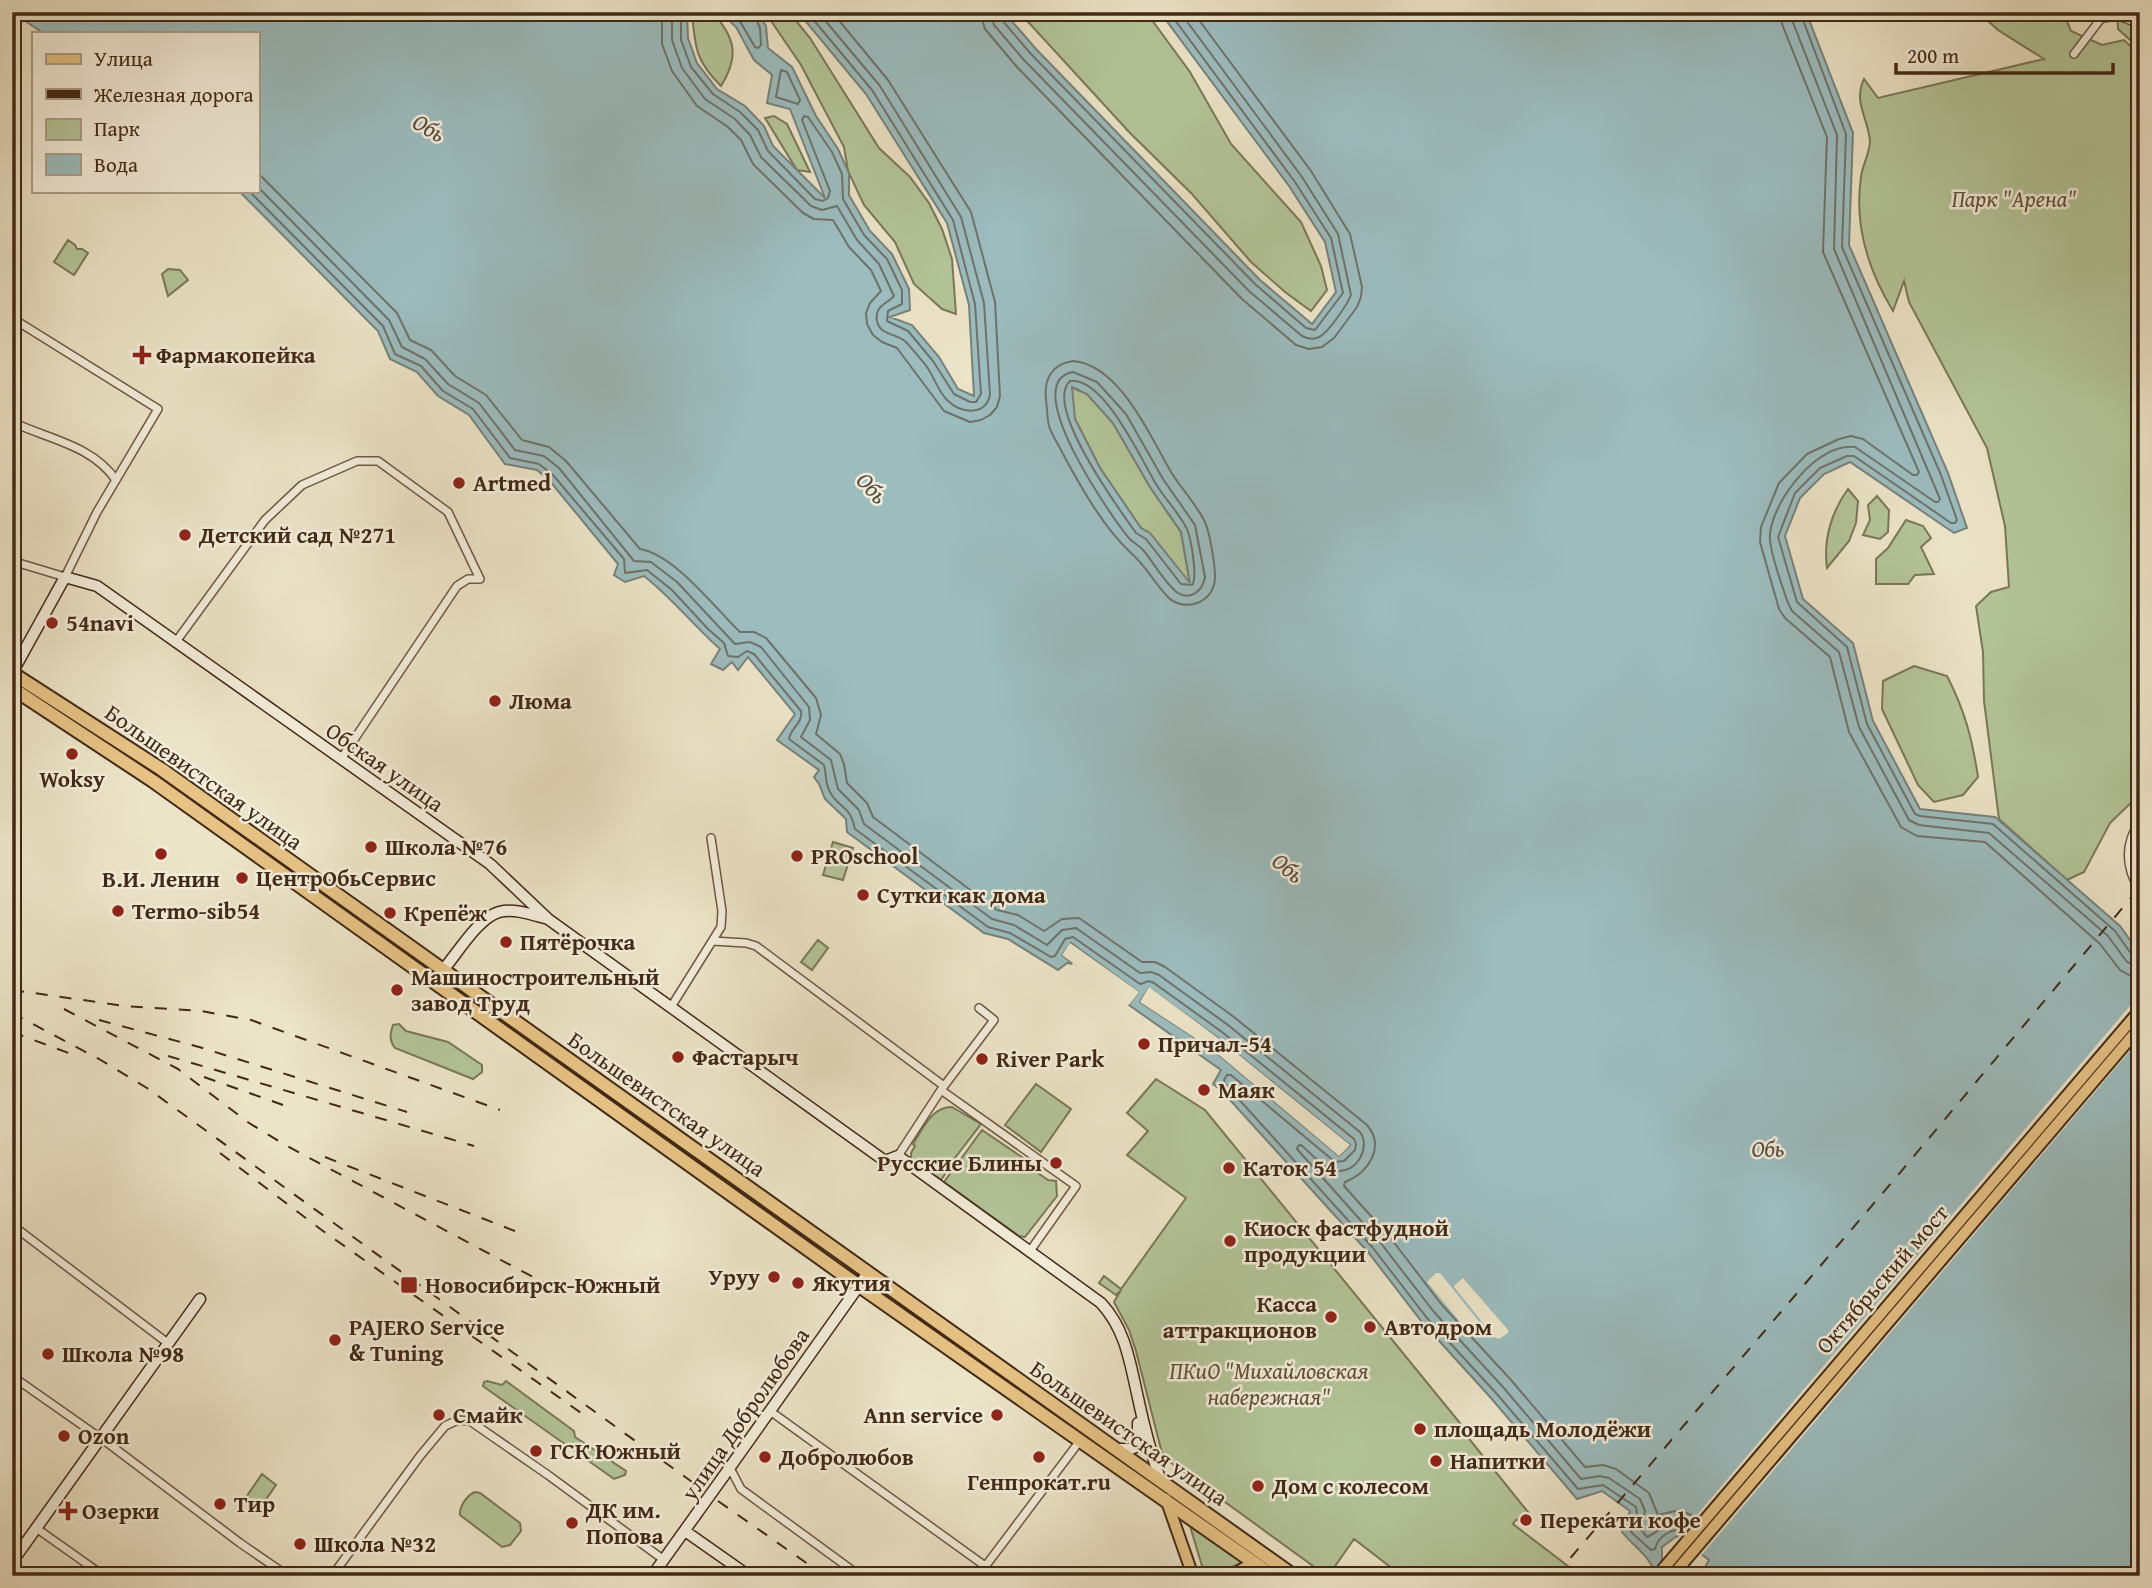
<svg xmlns="http://www.w3.org/2000/svg" width="2152" height="1588" viewBox="0 0 2152 1588" font-family="'Gentium Book Plus',serif">
	<style>
		.green { fill: #b3c599; stroke: #7a7758; stroke-width: 2 }
		.water { fill: #9cbcbe; stroke: #78817b; stroke-width: 2; fill-rule: evenodd }
		.pier { fill: #ece4c8; fill-rule: evenodd }
		.lines { fill: none; stroke-linecap: round; stroke-linejoin: round }
		.shore { stroke: #6e726a; stroke-width: 2 }
		.street-casing { stroke: #6c5842; stroke-width: 10 }
		.secondary-casing { stroke: #412916; stroke-width: 13 }
		.primary-casing { stroke: #412916; stroke-width: 14 }
		.highway-casing { stroke: #412916; stroke-width: 16 }
		.street { stroke: #f3eddb; stroke-width: 7 }
		.secondary { stroke: #f3eddb; stroke-width: 10 }
		.primary { stroke: #e6c284; stroke-width: 10 }
		.highway { stroke: #e6c284; stroke-width: 12 }
		.rail { stroke: #412916; stroke-width: 2; stroke-dasharray: 12 12; stroke-linecap: butt }
		.secondary-bridge-casing { stroke: #412916; stroke-width: 13; stroke-linecap: butt }
		.secondary-bridge { stroke: #f3eddb; stroke-width: 10 }
		.poi-dot { fill: #8f2418; stroke: #f3eddb; stroke-width: 2.5 }
		.labels { text-anchor: middle; stroke-width: 5; stroke-linejoin: round; paint-order: stroke }
		.park-label { font-size: 23px; font-style: italic; fill: #5e5037; stroke: #f3eddb }
		.poi-label { font-size: 23px; font-weight: bold; fill: #412916; stroke: #f3eddb; text-anchor: start }
		.street-label { font-size: 23px; fill: #412916; stroke: #f3eddb }
		.water-label { font-size: 24px; font-style: italic; fill: #584e40; stroke: #f3eddb }
	</style>
	<rect width="100%" height="100%" fill="#ece4c8"/>
	<filter id="stains"><feTurbulence type="fractalNoise" baseFrequency=".00286" numOctaves="4"/><feColorMatrix values="0 0 0 0 .2 0 0 0 0 .09 0 0 0 0 .02 0 0 0 .5 -.17"/></filter>
	<radialGradient id="worn" r=".72"><stop offset=".6" stop-color="#630" stop-opacity="0"/><stop offset="1" stop-color="#630" stop-opacity=".3"/></radialGradient>
	<path class="green" d="M692,12H712C735,37 740,56 721,86C695,60 695,47 692,12Z
		M765,12H789L810,38L879,148L910,177L929,203L942,229L952,259L956,314L942,309L914,284L895,242L864,205L848,171L844,147L801,65Z
		M1019,12H1146L1190,72L1231,144L1301,222L1321,266L1327,290L1311,311L1285,292L1251,262L1192,194L1130,133Z
		M1978,12H2063L2071,31L2102,45L2124,40L2140,55V794L2110,823L2084,872L2067,880L1999,819L1984,701L1983,652L1976,606L1991,592L2009,587L2005,526L1987,448L1909,302L1904,281L1893,311C1868,270 1854,225 1861,177C1862,166 1870,153 1870,141C1868,117 1853,103 1864,79L1878,98L2044,59L1998,30Z
		M2117,12H2140V49L2118,29Z
		M774,116L787,124L810,172L797,170L765,118Z
		M68,240L75,245L77,249H82L88,253L74,275L54,262Z
		M168,269L180,270L188,280L168,296L162,274Z
		M1071,387L1087,394L1113,423L1150,487L1181,532L1190,584L1150,534L1141,528L1100,468L1075,419Z
		M1848,489L1858,501L1856,523L1849,541L1827,568C1823,539 1832,511 1848,489Z
		M1877,496L1889,510L1888,532L1880,539L1863,535L1870,520L1868,505Z
		M1906,520L1923,526L1931,538L1921,547L1934,574L1915,575L1908,584H1876V559L1888,548Z
		M1914,666L1947,676C1965,711 1972,738 1978,777L1963,795L1934,802L1918,785L1882,709L1883,681Z
		M833,842L853,848L843,880L823,875Z
		M818,940L828,948L812,970L801,962Z
		M399,1024L406,1031L448,1042L482,1065V1072L473,1079L395,1048C389,1040 390,1034 393,1025Z
		M1156,1079L1205,1110L1464,1428L1462,1430L1532,1517L1529,1520L1524,1516L1521,1519L1516,1520L1513,1524L1581,1576H1402L1354,1539L1331,1572L1320,1571L1163,1457L1136,1351L1129,1330L1114,1302L1121,1290L1116,1295L1099,1283L1104,1276L1121,1289L1186,1198L1127,1155L1148,1131L1127,1113Z
		M1036,1084L1071,1109L1041,1152L1005,1125Z
		M952,1107L981,1124L948,1167L949,1168L941,1180L911,1159V1153L915,1146L913,1144C923,1129 931,1107 952,1107Z
		M982,1130L1035,1166V1171L1048,1180L1056,1181L1057,1196L1025,1237L1019,1236L944,1182Z
		M487,1381L502,1385L506,1381L574,1431L575,1437L626,1471L625,1475L614,1479L487,1389L483,1386L484,1382Z
		M262,1474L276,1485L258,1511L244,1500Z
		M475,1492L480,1493L520,1523L521,1531L510,1545L502,1547L460,1515C459,1507 467,1495 475,1492Z
		M1190,1526L1243,1563C1226,1567 1223,1576 1205,1576Z"/>
	<path class="water" d="M12,12H687L688,38L697,63L717,89L745,106L764,126L773,146L825,198L790,109L767,103L772,75L754,60L736,27L720,12H758L766,26L768,48L792,67L816,116L838,149L849,173V195L870,231L892,254L909,289L910,310L890,317L912,325L939,357L958,389L974,396L969,305L947,223L866,94L798,12H1004L1036,49L1260,280L1312,324L1336,292L1325,242L1289,186L1160,12H1806L1853,133L1849,245L1948,473L1967,528L1954,533L1850,462L1824,474L1800,498L1785,536L1803,599L1853,643L1873,721L1920,809L1995,817L2120,926L2140,954V1576H1700L1709,1560L1677,1536L1662,1547V1562L1655,1573C1649,1555 1634,1547 1622,1532L1630,1511L1602,1491L1577,1499L1491,1398L1422,1322L1368,1252L1221,1090L1213,1084L1221,1070L1129,1005L1138,992L1071,943L1062,955L1073,964L1067,963L1058,970L1008,939L984,933L847,832L846,819L825,799L819,784L814,777L819,770L777,740L795,714L748,657L738,670L732,662L723,670L711,664L720,649C694,626 672,598 644,576L625,582L614,575L618,564L549,480L537,470L505,464L469,415L438,396L417,372L390,359L378,331L239,191H257V33H43ZM1072,387L1087,394L1113,423L1150,487L1181,532L1190,583L1150,533L1141,528L1100,468L1075,419ZM1149,988L1218,1038L1350,1145L1339,1156L1212,1049L1140,1002Z"/>
	<path class="pier" d="M1070,943L1139,992L1129,1005L1126,1003L1134,993L1071,948L1066,954L1077,964L1071,967L1073,963L1062,955Z
		M1149,987L1218,1038L1350,1145L1339,1156L1212,1049L1140,1002ZM1150,992L1216,1040L1345,1145L1339,1151L1214,1046L1145,1001Z
		M2140,994V1039L1700,1557L1677,1540L1673,1543Z
		M1436,1273H1440L1481,1324L1473,1333L1470,1334L1427,1282Z
		M1463,1278L1508,1330V1333L1499,1339L1494,1337L1455,1288L1454,1286Z"/>
	<g class="lines">
		<path class="shore" d="M662,12V44L672,71L697,106L728,127L741,140L753,164L803,213L814,219L833,220L849,247L871,270L881,291L870,303L866,313L867,324L873,335L882,342L897,348L944,411L970,422L981,420L990,415L997,407L1000,396L995,302L971,212L888,80L832,12
			M672,12V40L682,68L705,99L735,119L750,135L761,157L811,206L822,210L837,206L857,240L879,264L894,296C887,304 874,306 877,321C880,336 897,333 906,342C913,350 921,359 927,367C934,377 938,391 947,400C960,413 985,417 990,395L984,303L961,217L880,86L818,12
			M681,12V40L691,67L713,94L740,112L758,130L768,151L815,199L823,201L828,198L830,191L802,120L804,116L808,117L832,152L842,174L843,199L864,235L887,259L902,290V304L888,311L887,321L908,331L933,361L954,394L970,402H976L981,394L975,304L953,220L872,90L807,12
			M730,12L741,23L755,47L758,48L761,45L760,28L753,12
			M980,12L985,29L1017,67L1242,299L1296,345L1309,349L1322,347L1334,338L1357,307L1361,297L1362,287L1350,234L1311,171L1193,12
			M991,12L994,25L1024,60L1249,291L1302,336C1308,339 1313,340 1319,337C1328,333 1347,305 1351,295L1338,234L1302,177L1180,12
			M1000,12L1001,19L1031,54L1255,284L1306,328L1315,330L1343,293L1331,238L1295,182L1169,12
			M1781,12L1782,24L1827,137L1823,252L1919,472L1917,475H1913L1863,439L1851,436L1839,439L1807,454L1779,483L1761,527L1760,542L1779,609L1785,618L1830,657L1849,732L1901,827L1917,836L1985,842L2100,944L2120,970L2129,975L2140,976
			M1791,12L1792,20L1837,135L1834,249L1940,499L1938,502H1935L1855,447C1818,442 1773,500 1770,534C1768,549 1783,588 1788,603L1792,611L1839,652L1859,727L1909,820L1919,825L1989,833L2108,936L2127,962L2140,966
			M1800,12L1846,134L1842,247L1941,475L1957,520L1955,523H1951L1854,456H1847L1820,468L1795,493L1778,537L1797,602L1847,647L1867,724L1915,814L1920,816L1993,824L2115,931L2132,955L2140,957
			M781,70L787,72L800,100L798,104L776,97Z
			M257,172L397,313L410,340L431,350L455,376L486,395L522,440L549,447L566,461L640,549C675,555 714,607 740,632H754L766,638L816,698L821,715L816,734L840,754L844,764L847,783L867,803L873,817L997,910L1018,915L1044,931L1062,919L1079,918L1142,962H1155L1165,967L1234,1017L1367,1125C1386,1147 1368,1173 1345,1182L1344,1186L1389,1236L1442,1305L1511,1380L1585,1467L1603,1465L1616,1469L1649,1493L1658,1515L1680,1510L1697,1518
			M257,186L389,320L402,347L425,359L448,384L479,403L515,450L544,456L559,468L634,561L651,562L677,582L735,644L750,642L761,647L809,707L810,720L801,737L831,760L838,789L859,810L864,824L992,919L1014,925L1047,945L1062,930L1076,928L1140,973L1151,972L1159,975L1228,1025L1360,1132C1371,1147 1357,1173 1337,1171C1324,1170 1311,1153 1301,1145L1298,1146L1297,1149L1380,1242L1434,1312L1503,1387L1581,1479L1600,1476L1609,1478L1640,1499L1645,1511L1640,1529L1647,1537C1663,1530 1672,1513 1690,1526
			M249,191L383,326L395,354L421,366L443,391L473,409L510,458L539,464L553,475L624,559L625,573L647,570L672,590L708,629L724,643L728,656L738,657L747,651L754,654L801,711C803,723 790,729 789,739L824,765C827,775 824,781 830,792C839,809 849,803 855,829L988,927L1010,933L1051,957L1055,956L1065,939L1073,937L1140,984L1149,981L1154,983L1222,1032L1354,1139L1356,1144L1355,1150L1344,1161L1335,1162L1231,1075H1227L1224,1080L1225,1084L1373,1248L1427,1318L1496,1393L1578,1489L1603,1485L1636,1507L1637,1514L1631,1532L1651,1550L1655,1549C1658,1537 1673,1525 1685,1533
			M1073,361C1120,365 1150,436 1171,472C1181,488 1195,503 1204,520C1210,532 1215,564 1215,577C1215,604 1182,614 1166,595C1154,582 1145,565 1132,554C1103,527 1082,489 1063,454C1059,445 1052,436 1049,426C1047,417 1047,408 1046,399C1044,380 1051,364 1073,361Z
			M1073,372L1097,382L1126,414L1163,479L1195,525L1205,577C1203,590 1191,601 1178,593C1167,586 1153,562 1144,551C1139,545 1133,543 1128,537C1111,516 1017,382 1073,372Z
			M1070,381C1104,377 1141,459 1156,484C1165,499 1179,513 1187,529C1191,539 1198,578 1192,585L1181,584L1146,539L1136,533C1119,509 1043,406 1070,381Z"/>
		<defs>
			<path id="street" d="M2103,18L2119,16L2132,21
				M2074,54L2106,12
				M12,318L158,409L97,512L65,577L12,561
				M12,422C48,439 92,445 116,480
				M175,643L265,520L302,485L357,461H378L448,512L480,579H468L457,586L341,759
				M2140,821C2124,844 2125,867 2140,891
				M2140,834C2134,849 2132,862 2140,878
				M713,941L746,943L756,946L944,1086
				M671,1007L721,927L722,911L711,838
				M941,1090L1076,1186L1030,1251
				M898,1156L941,1090L994,1020L979,1008
				M12,1225L169,1344
				M12,1376L109,1444L240,1543L288,1576
				M770,1411L999,1576
				M730,1468L741,1489L860,1576
				M36,1528L104,1576
				M332,1576L420,1456L445,1426L458,1420L470,1421L548,1475L664,1560
				M978,1576L1079,1442"/>
			<path id="secondary" d="M12,673L65,577L97,586L490,864L548,919L885,1161L898,1156L1101,1303C1126,1330 1130,1363 1138,1398C1144,1426 1151,1454 1161,1481
				M443,970C457,954 478,918 499,912C515,908 533,915 548,919
				M1114,1449H1131L1138,1446V1423
				M723,1477L868,1273
				M685,1531L749,1576
				M12,1562L200,1299
				M652,1576L695,1516"/>
			<path id="primary" d="M1166,1499L1193,1576
				M1231,1576L1244,1568L1260,1566
				M1657,1576L2140,1010
				M1672,1576L2140,1027"/>
			<path id="highway" d="M12,673L161,769L1294,1576
				M12,688L153,781L838,1271L1273,1576"/>
		</defs>
		<use href="#street" class="street-casing"/>
		<use href="#secondary" class="secondary-casing"/>
		<use href="#primary" class="primary-casing"/>
		<use href="#highway" class="highway-casing"/>
		<use href="#street" class="street"/>
		<use href="#secondary" class="secondary"/>
		<use href="#primary" class="primary"/>
		<use href="#highway" class="highway"/>
		<path class="rail" d="M12,990L125,1006L201,1011L251,1020L500,1110
			M64,1009L178,1069L249,1123L287,1146L563,1293
			M12,1013L99,1059L147,1088L699,1487
			M99,1020L199,1047L407,1112
			M12,1032L74,1055
			M168,1056L474,1146
			M204,1077L283,1105
			M220,1153L323,1231L584,1415
			M325,1157L520,1233
			M718,1501L825,1576
			M1555,1576L1893,1181L2140,887"/>
		<defs>
			<path id="secondary-bridge" d="M695,1516L723,1477"/>
		</defs>
		<use href="#secondary-bridge" class="secondary-bridge-casing"/>
		<use href="#secondary-bridge" class="secondary-bridge"/>
	</g>
	<g class="poi-dot">
		<path d="M138.5 344.5h7v7h7v7h-7v7h-7v-7h-7v-7h7z"/>
		<circle cx="459" cy="483" r="7"/>
		<circle cx="185" cy="535" r="7"/>
		<circle cx="52" cy="623" r="7"/>
		<circle cx="495" cy="701" r="7"/>
		<circle cx="72" cy="754" r="7"/>
		<circle cx="371" cy="847" r="7"/>
		<circle cx="161" cy="854" r="7"/>
		<circle cx="797" cy="856" r="7"/>
		<circle cx="242" cy="878" r="7"/>
		<circle cx="863" cy="895" r="7"/>
		<circle cx="118" cy="911" r="7"/>
		<circle cx="390" cy="913" r="7"/>
		<circle cx="506" cy="942" r="7"/>
		<circle cx="397" cy="990" r="7"/>
		<circle cx="1144" cy="1044" r="7"/>
		<circle cx="678" cy="1057" r="7"/>
		<circle cx="982" cy="1059" r="7"/>
		<circle cx="1204" cy="1090" r="7"/>
		<circle cx="1056" cy="1163" r="7"/>
		<circle cx="1229" cy="1168" r="7"/>
		<circle cx="1230" cy="1241" r="7"/>
		<circle cx="774" cy="1277" r="7"/>
		<circle cx="798" cy="1283" r="7"/>
		<rect x="400" y="1276" width="18" height="18" rx="3.5"/>
		<circle cx="1331" cy="1317" r="7"/>
		<circle cx="1370" cy="1327" r="7"/>
		<circle cx="335" cy="1340" r="7"/>
		<circle cx="48" cy="1354" r="7"/>
		<circle cx="439" cy="1415" r="7"/>
		<circle cx="997" cy="1415" r="7"/>
		<circle cx="1420" cy="1429" r="7"/>
		<circle cx="64" cy="1436" r="7"/>
		<circle cx="536" cy="1451" r="7"/>
		<circle cx="765" cy="1457" r="7"/>
		<circle cx="1039" cy="1457" r="7"/>
		<circle cx="1436" cy="1461" r="7"/>
		<circle cx="1258" cy="1486" r="7"/>
		<circle cx="220" cy="1504" r="7"/>
		<path d="M64.5 1500.5h7v7h7v7h-7v7h-7v-7h-7v-7h7z"/>
		<circle cx="1526" cy="1520" r="7"/>
		<circle cx="572" cy="1523" r="7"/>
		<circle cx="300" cy="1544" r="7"/>
	</g>
	<g class="labels">
		<g class="park-label">
			<text x="2014" y="207">Парк "Арена"</text>
			<text x="1269" y="1379">ПКиО "Михайловская<tspan x="1269" dy="26">набережная"</tspan></text>
		</g>
		<g class="poi-label">
			<text x="156" y="363">Фармакопейка</text>
			<text x="473" y="491">Artmed</text>
			<text x="199" y="543">Детский сад №271</text>
			<text x="66" y="631">54navi</text>
			<text x="509" y="709">Люма</text>
			<text x="72" y="787" text-anchor="middle">Woksy</text>
			<text x="385" y="855">Школа №76</text>
			<text x="811" y="864">PROschool</text>
			<text x="256" y="886">ЦентрОбьСервис</text>
			<text x="161" y="887" text-anchor="middle">В.И. Ленин</text>
			<text x="877" y="903">Сутки как дома</text>
			<text x="132" y="919">Termo-sib54</text>
			<text x="404" y="921">Крепёж</text>
			<text x="520" y="950">Пятёрочка</text>
			<text x="411" y="985">Машиностроительный<tspan x="411" dy="26">завод Труд</tspan></text>
			<text x="1158" y="1052">Причал-54</text>
			<text x="692" y="1065">Фастарыч</text>
			<text x="996" y="1067">River Park</text>
			<text x="1218" y="1098">Маяк</text>
			<text x="1042" y="1171" text-anchor="end">Русские Блины</text>
			<text x="1243" y="1176">Каток 54</text>
			<text x="1244" y="1236">Киоск фастфудной<tspan x="1244" dy="26">продукции</tspan></text>
			<text x="760" y="1285" text-anchor="end">Уруу</text>
			<text x="812" y="1291">Якутия</text>
			<text x="425" y="1293">Новосибирск-Южный</text>
			<text x="1317" y="1312" text-anchor="end">Касса<tspan x="1317" dy="26">аттракционов</tspan></text>
			<text x="349" y="1335">PAJERO Service<tspan x="349" dy="26">&amp; Tuning</tspan></text>
			<text x="1384" y="1335">Автодром</text>
			<text x="62" y="1362">Школа №98</text>
			<text x="453" y="1423">Смайк</text>
			<text x="983" y="1423" text-anchor="end">Ann service</text>
			<text x="1434" y="1437">площадь Молодёжи</text>
			<text x="78" y="1444">Ozon</text>
			<text x="550" y="1459">ГСК Южный</text>
			<text x="779" y="1465">Добролюбов</text>
			<text x="1450" y="1469">Напитки</text>
			<text x="1039" y="1490" text-anchor="middle">Генпрокат.ru</text>
			<text x="1272" y="1494">Дом с колесом</text>
			<text x="234" y="1512">Тир</text>
			<text x="586" y="1518">ДК им.<tspan x="586" dy="26">Попова</tspan></text>
			<text x="82" y="1519">Озерки</text>
			<text x="1540" y="1528">Перекати кофе</text>
			<text x="314" y="1552">Школа №32</text>
		</g>
		<g class="street-label">
			<text transform="translate(385 767) rotate(35)" y="8">Обская улица</text>
			<text transform="translate(204 777) rotate(35)" y="8">Большевистская улица</text>
			<text transform="translate(667 1104) rotate(35)" y="8">Большевистская улица</text>
			<text transform="translate(1882 1279) rotate(-49)" y="8">Октябрьский мост</text>
			<text transform="translate(745 1414) rotate(-55)" y="8">улица Добролюбова</text>
			<text transform="translate(1129 1433) rotate(35)" y="8">Большевистская улица</text>
		</g>
		<g class="water-label">
			<text transform="translate(429 128) rotate(30)" y="8">Обь</text>
			<text transform="translate(872 488) rotate(48)" y="8">Обь</text>
			<text transform="translate(1288 868) rotate(40)" y="8">Обь</text>
			<text x="1768" y="1157">Обь</text>
		</g>
	</g>
	<rect width="2152" height="1588" fill="none" stroke="#ece4c8" stroke-width="42"/>
	<rect x="14" y="14" width="2124" height="1560" fill="none" stroke="#412916" stroke-width="3.5"/>
	<rect x="21" y="21" width="2110" height="1546" fill="none" stroke="#412916" stroke-width="2"/>
	<rect x="32" y="32" width="228" height="161" fill="#f3eddb" stroke="#ac9f8c" stroke-width="2"/>
	<rect x="46" y="54" width="35" height="10" fill="#e6c284" stroke="#ac9f8c" stroke-width="2"/>
	<text x="94" y="66" font-size="21" fill="#412916">Улица</text>
	<rect x="46" y="89" width="35" height="10" fill="#412916" stroke="#ac9f8c" stroke-width="2"/>
	<text x="94" y="102" font-size="21" fill="#412916">Железная дорога</text>
	<rect x="46" y="119" width="35" height="21" fill="#b3c599" stroke="#ac9f8c" stroke-width="2"/>
	<text x="94" y="136" font-size="21" fill="#412916">Парк</text>
	<rect x="46" y="154" width="35" height="21" fill="#9cbcbe" stroke="#ac9f8c" stroke-width="2"/>
	<text x="94" y="172" font-size="21" fill="#412916">Вода</text>
	<path d="M1896 63v10h217v-10" fill="none" stroke="#412916" stroke-width="3.5"/>
	<text x="1907" y="63" font-size="21" fill="#412916" stroke="#f3eddb" stroke-width="5" paint-order="stroke">200 m</text>
	<rect width="100%" height="100%" filter="url(#stains)"/>
	<rect width="100%" height="100%" fill="url(#worn)"/>
</svg>
